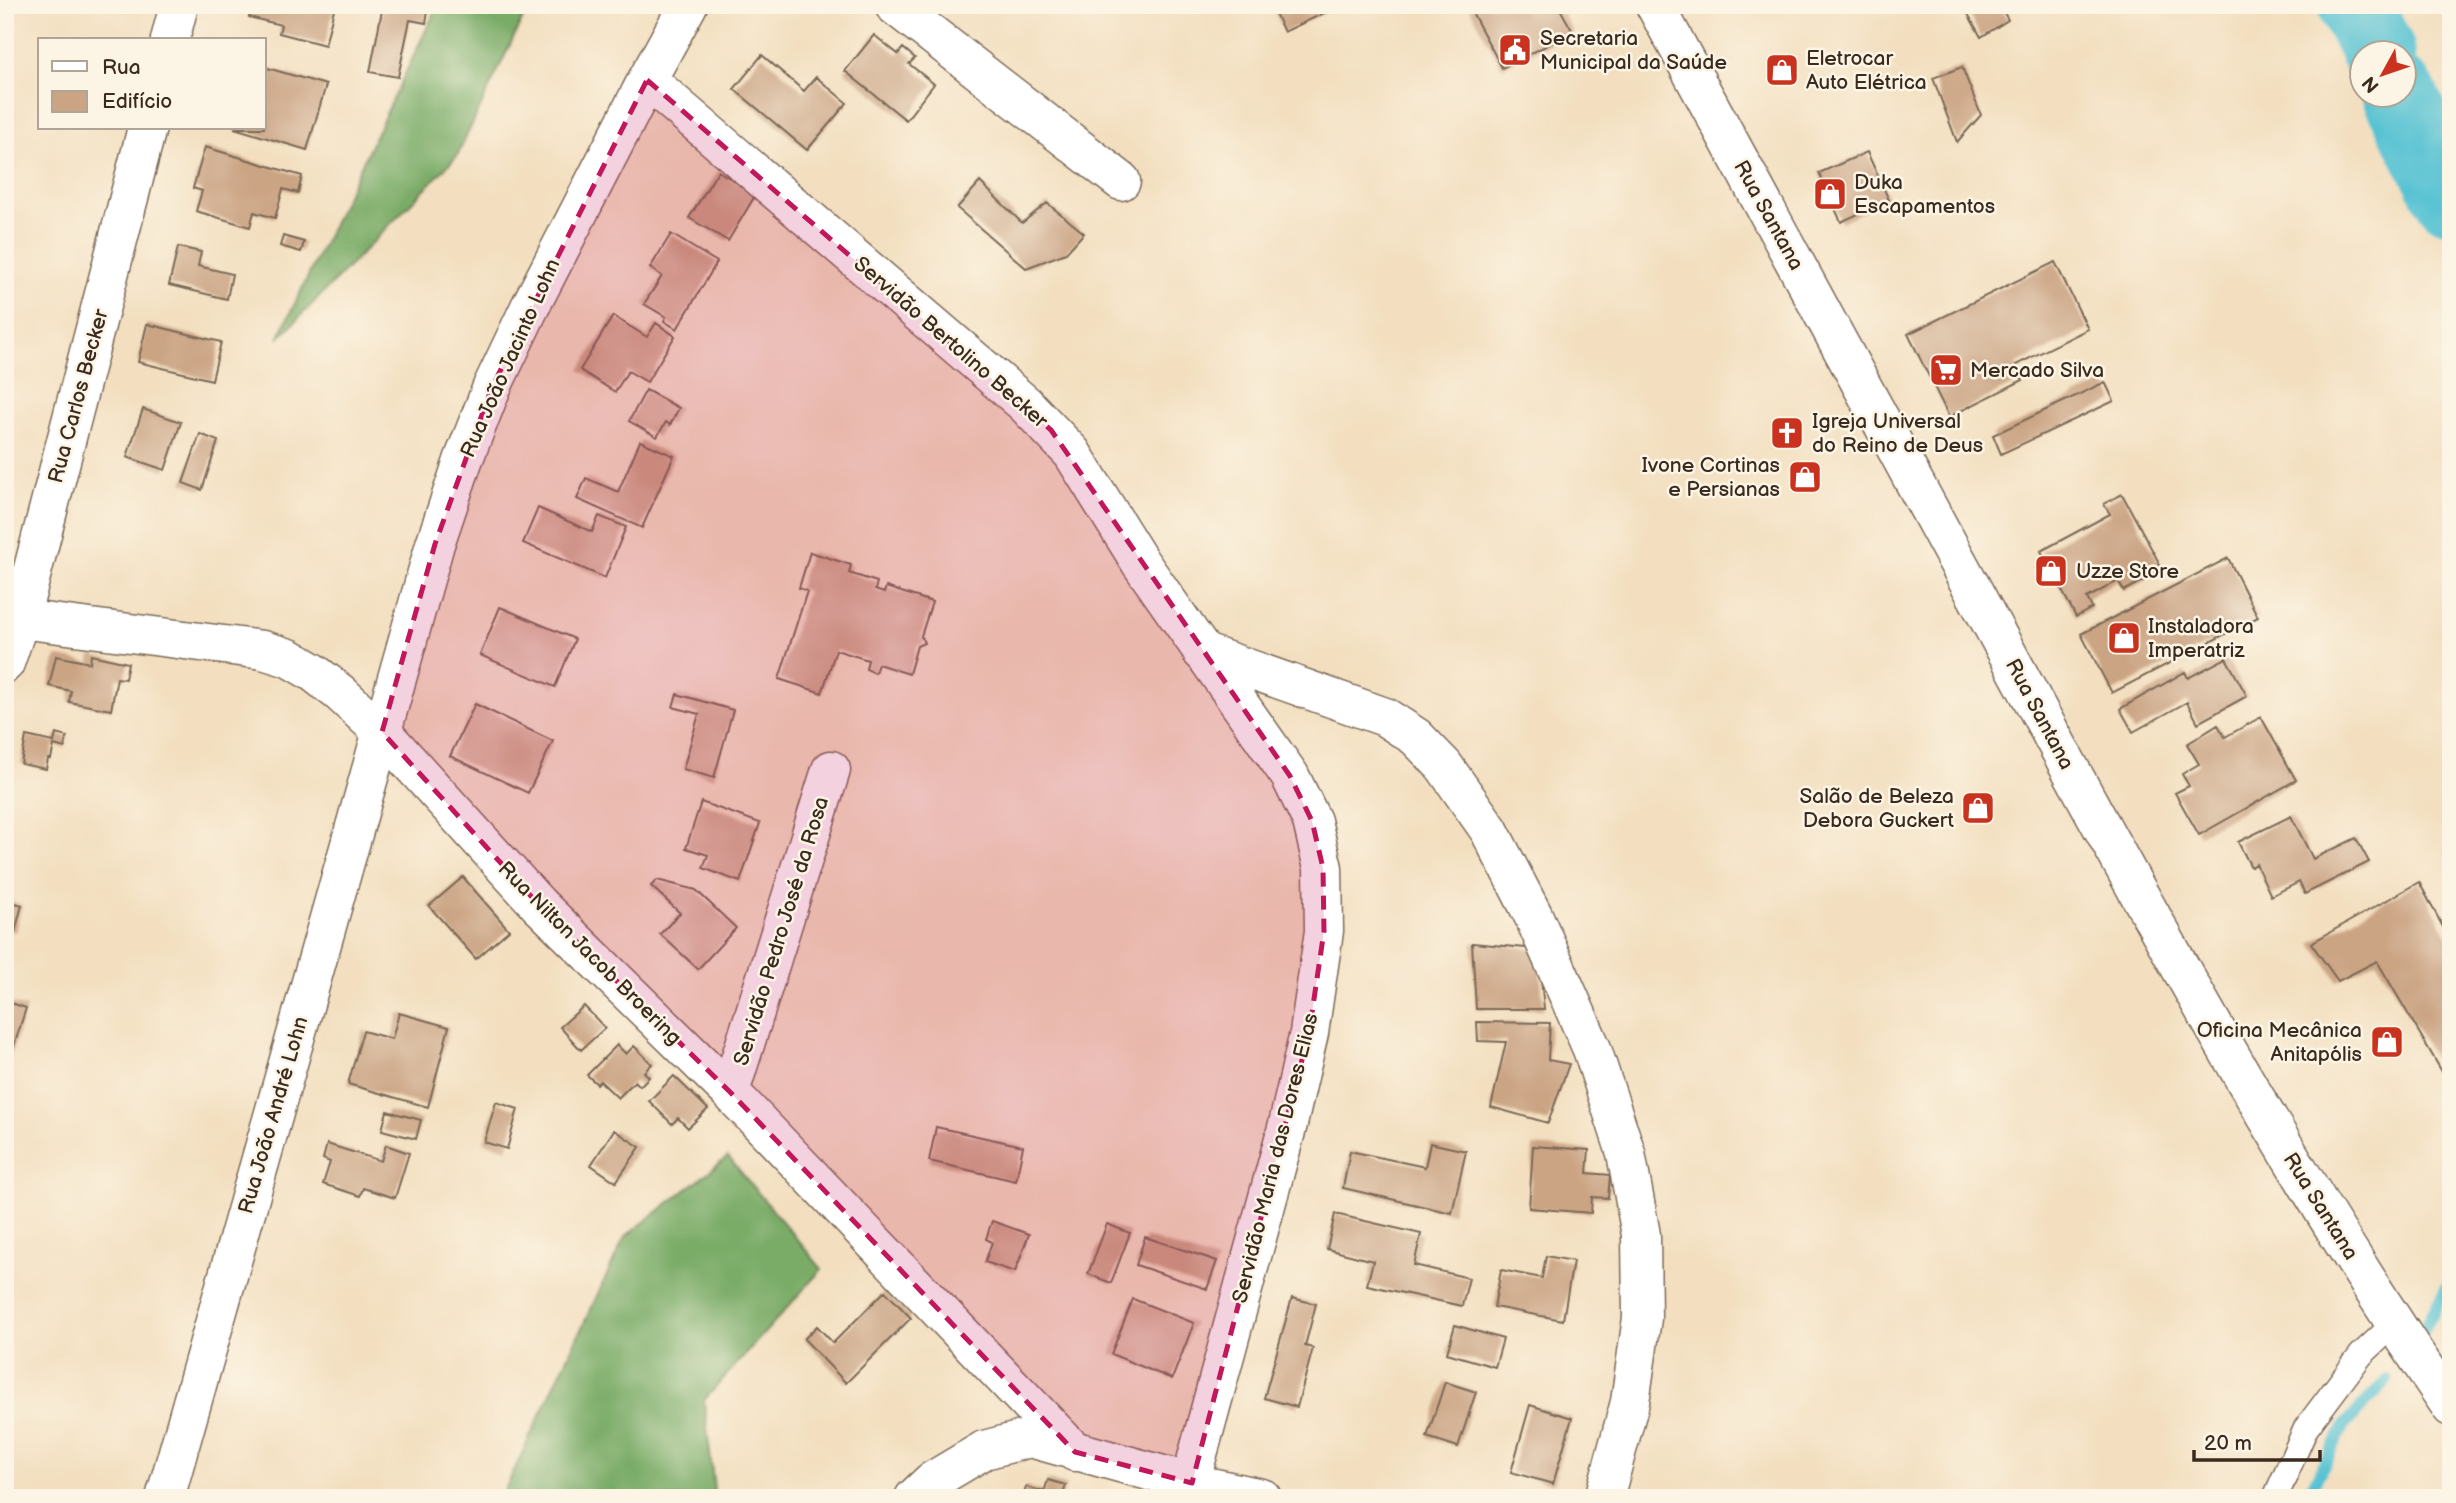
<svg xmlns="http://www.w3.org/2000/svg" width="2456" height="1503" viewBox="0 0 2456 1503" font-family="'Balsamiq Sans',sans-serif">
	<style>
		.forest { fill: #7aac68; stroke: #5a6b43; stroke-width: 2 }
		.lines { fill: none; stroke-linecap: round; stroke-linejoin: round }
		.stream { stroke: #57c2d3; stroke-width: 12 }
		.river { stroke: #57c2d3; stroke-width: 75 }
		.building { fill: #cba484 }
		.service-casing { stroke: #7b6957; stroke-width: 27 }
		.minor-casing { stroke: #7b6957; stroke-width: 41 }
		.secondary-casing { stroke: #7b6957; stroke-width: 41 }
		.service { stroke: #fff; stroke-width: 24 }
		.minor { stroke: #fff; stroke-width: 38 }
		.secondary { stroke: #fff; stroke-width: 38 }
		.marked { fill: #c2185b; fill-opacity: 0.2; stroke: #c2185b; stroke-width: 5; stroke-dasharray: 14 9; stroke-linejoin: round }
		.labels { text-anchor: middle; stroke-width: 5; stroke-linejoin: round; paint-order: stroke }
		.poi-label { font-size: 21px; fill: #3b2a1e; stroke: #fcf5e5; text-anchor: start }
		.street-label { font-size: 21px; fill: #3b2a1e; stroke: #fcf5e5 }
	</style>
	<rect width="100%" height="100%" fill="#fcf5e5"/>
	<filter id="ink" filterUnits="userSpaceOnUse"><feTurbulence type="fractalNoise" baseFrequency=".0143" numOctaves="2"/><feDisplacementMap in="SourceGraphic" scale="14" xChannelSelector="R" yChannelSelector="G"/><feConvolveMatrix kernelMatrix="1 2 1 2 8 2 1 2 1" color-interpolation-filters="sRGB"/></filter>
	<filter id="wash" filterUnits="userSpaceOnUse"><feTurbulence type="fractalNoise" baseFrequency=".00686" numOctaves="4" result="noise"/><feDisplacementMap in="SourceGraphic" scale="28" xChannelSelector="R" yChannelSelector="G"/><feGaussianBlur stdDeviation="1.57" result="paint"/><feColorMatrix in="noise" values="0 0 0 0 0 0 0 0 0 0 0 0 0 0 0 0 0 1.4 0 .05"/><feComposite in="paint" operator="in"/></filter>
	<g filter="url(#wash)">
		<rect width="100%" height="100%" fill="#f3dfc0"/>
		<path class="forest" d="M438,5H529L457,156L278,339Z
			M728,1157L822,1269L704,1400L715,1498H501L625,1237Z"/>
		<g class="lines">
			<path class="stream" d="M2424,1329L2451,1279
				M2306,1498L2345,1425L2387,1380"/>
			<path class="river" d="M2355,5L2378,52
				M2399,94L2451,196"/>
		</g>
		<g id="blocks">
			<path class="building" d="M252,5H335L325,45L279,33L281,25L249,17Z
				M383,5H429L426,23L410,20L398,77L370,72Z
				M1271,5H1333L1335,8L1284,32Z
				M1468,5H1558L1573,32L1502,68Z
				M1963,5H2000L2008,20L1981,37Z
				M874,35L898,54L903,48L915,58L909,64L934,84L906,120L845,71Z
				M762,55L804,91L816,77L847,103L807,150L734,89Z
				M264,67L326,85L307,150L234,128H264Z
				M1962,67L1981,115L1957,142L1933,78Z
				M205,147L302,176L298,193L283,189L275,218L254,212L250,227L196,211L202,191L193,188Z
				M1867,152L1889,200L1841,222L1819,173Z
				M718,171L756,194L728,241L689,218Z
				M980,182L1022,223L1047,203L1084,233L1066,253L1026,268L957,208Z
				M671,234L717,262L677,329L664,321L666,317L644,304L662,276L650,268Z
				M283,236L304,242L301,252L280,246Z
				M178,247L201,252L198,266L232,274L227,299L169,285Z
				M2055,262L2088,329L2016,365L2023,380L1949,417L1908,334Z
				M613,316L647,337L656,323L675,336L647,382L628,371L615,392L580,370Z
				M147,324L221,342L212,380L138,362Z
				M2105,382L2114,401L2001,454L1993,435Z
				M646,390L679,408L670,425L666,422L657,437L629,421Z
				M143,409L181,422L165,470L127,457Z
				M200,434L218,441L202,490L183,483Z
				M640,441L674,456L642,528L577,499L586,478L618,492Z
				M2122,494L2163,570L2124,591L2118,581L2087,598L2092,608L2076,617L2041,551L2110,514L2104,504Z
				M538,508L592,532L599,516L626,527L605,578L523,543Z
				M810,552L851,565L849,573L877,582L875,590L884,593L886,587L932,602L921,636L924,643L917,646L909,674L878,664L875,673L866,669L868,660L836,650L822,693L779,679L807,591L799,588Z
				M2228,558L2258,617L2112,693L2081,634Z
				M500,607L575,639L555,687L480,655Z
				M91,655L128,663L125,679L117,678L111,710L69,702L71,691L49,686L56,656L90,663Z
				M2226,658L2247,696L2198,723L2187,702L2133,732L2120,709L2185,672L2188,678Z
				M677,694L733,710L714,778L683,769L699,714L673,707Z
				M475,704L553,741L528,793L450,756Z
				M2261,717L2296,780L2199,835L2175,793L2189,786L2182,774L2199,764L2187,744L2218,725L2225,737Z
				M56,734L67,737L65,748L54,745L51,759H48L46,769L21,764L26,736L54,742Z
				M701,802L760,823L740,882L703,868L708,855L686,848Z
				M2291,816L2313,859L2356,838L2369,862L2305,894L2299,882L2271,896L2256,864L2251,867L2238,842Z
				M463,877L509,930L476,959L429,906Z
				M657,880L696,890L736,928L698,969L660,934L680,913L651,886Z
				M2419,882L2451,942V1087L2377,961L2338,981L2311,943Z
				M5,900L22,905L15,932L5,929Z
				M1472,943L1538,949L1544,1009H1476Z
				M5,1001L26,1008L11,1055L5,1054Z
				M584,1006L605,1028L581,1050L560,1027Z
				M399,1013L449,1027L428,1107L348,1084L363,1031L392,1039Z
				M1477,1022L1550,1023L1548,1060L1569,1064L1548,1123L1491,1107L1506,1042L1478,1041Z
				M617,1045L626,1054L634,1046L652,1064L644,1072L649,1077L640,1086L635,1081L618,1098L600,1081L597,1084L587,1075Z
				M674,1076L708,1109L688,1128L678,1118L672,1124L649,1101Z
				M496,1102L518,1109L507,1149L484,1142Z
				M387,1111L421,1120L416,1139L382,1130Z
				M936,1127L1023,1146L1016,1181L929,1161Z
				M614,1130L640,1147L616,1182L591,1165Z
				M1430,1143L1466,1151L1452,1213L1343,1188L1350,1151L1425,1167Z
				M327,1144L381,1161L386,1145L409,1153L395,1198L363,1188L360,1196L323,1184L330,1162L323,1159Z
				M1533,1146L1589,1150L1587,1173L1610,1175L1608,1198L1592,1197L1591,1213L1529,1208Z
				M1335,1214L1421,1234L1414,1265L1469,1278L1462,1306L1367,1285L1373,1261L1327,1249Z
				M992,1221L1029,1234L1015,1272L985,1262L992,1242L986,1239Z
				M1107,1224L1130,1233L1111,1283L1088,1274Z
				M1145,1237L1217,1261L1207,1289L1136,1265Z
				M1546,1256L1573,1261L1563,1320L1494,1307L1501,1270L1542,1278Z
				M885,1291L911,1318L846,1383L804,1339L817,1326L833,1343Z
				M1292,1298L1316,1304L1305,1346L1313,1348L1297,1407L1264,1398Z
				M1133,1299L1194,1323L1172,1379L1111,1354Z
				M1455,1325L1503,1339L1495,1367L1447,1353Z
				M1445,1382L1476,1392L1458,1447L1427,1437Z
				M1530,1405L1572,1418L1553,1484L1511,1472Z
				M1048,1480L1066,1485L1062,1498H1023L1026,1487L1044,1492Z"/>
		</g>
	</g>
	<g filter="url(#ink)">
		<use href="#blocks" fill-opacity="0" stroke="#7b6957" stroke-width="2"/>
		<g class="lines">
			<defs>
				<path id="service" d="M2275,1498L2306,1428L2361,1355L2394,1324"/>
				<path id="minor" d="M894,5L1121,181
					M170,40L179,5
					M647,80L1025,404L1072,453L1140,562L1290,776L1312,821L1323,868L1324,931L1309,1033L1288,1124L1186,1498
					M20,619L263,650L289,658L313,672L340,693L382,732L538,904L730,1092L1075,1452
					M1202,652L1385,717L1416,737L1444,766L1489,830L1533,915L1592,1049L1626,1153L1641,1235L1642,1318L1630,1402L1604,1498
					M5,663L20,619L147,128
					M730,1092L831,770
					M165,1498L435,544L463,461L492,387L530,307L647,80L688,5
					M914,1498L932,1481L984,1450L1030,1438L1192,1483L1262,1498"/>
				<path id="secondary" d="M1655,5C1774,224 1893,442 2011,660C2149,915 2287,1168 2451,1407"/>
			</defs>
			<use href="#service" class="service-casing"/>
			<use href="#minor" class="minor-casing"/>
			<use href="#secondary" class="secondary-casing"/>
			<use href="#service" class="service"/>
			<use href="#minor" class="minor"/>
			<use href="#secondary" class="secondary"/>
		</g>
	</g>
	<path class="marked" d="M647,80L1051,430L1290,776L1312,821L1323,868L1324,931L1309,1033L1192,1483L1075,1452L730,1092L538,904L382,732L435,544L492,387Z"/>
	<defs>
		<symbol id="civic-square" viewBox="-11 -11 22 22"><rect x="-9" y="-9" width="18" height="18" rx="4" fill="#c8321e" stroke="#fcf5e5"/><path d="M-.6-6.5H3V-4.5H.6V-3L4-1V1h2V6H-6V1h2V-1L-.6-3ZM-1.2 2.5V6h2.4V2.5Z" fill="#fff"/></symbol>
		<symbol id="shop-square" viewBox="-11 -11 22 22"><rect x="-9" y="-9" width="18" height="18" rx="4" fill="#c8321e" stroke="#fcf5e5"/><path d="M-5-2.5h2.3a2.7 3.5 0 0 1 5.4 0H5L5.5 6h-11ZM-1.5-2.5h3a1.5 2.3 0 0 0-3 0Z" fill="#fff"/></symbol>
		<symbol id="supermarket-square" viewBox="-11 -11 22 22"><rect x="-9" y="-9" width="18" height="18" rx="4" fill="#c8321e" stroke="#fcf5e5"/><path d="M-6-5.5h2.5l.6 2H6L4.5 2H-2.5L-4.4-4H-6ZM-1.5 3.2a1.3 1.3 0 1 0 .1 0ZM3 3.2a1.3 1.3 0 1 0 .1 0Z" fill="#fff"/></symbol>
		<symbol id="church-square" viewBox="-11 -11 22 22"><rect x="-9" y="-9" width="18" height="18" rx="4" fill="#c8321e" stroke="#fcf5e5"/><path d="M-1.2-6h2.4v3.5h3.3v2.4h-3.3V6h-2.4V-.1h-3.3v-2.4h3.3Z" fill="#fff"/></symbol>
	</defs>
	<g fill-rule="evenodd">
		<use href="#civic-square" x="1496" y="31" width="38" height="38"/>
		<use href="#shop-square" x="1763" y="51" width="38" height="38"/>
		<use href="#shop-square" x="1811" y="175" width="38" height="38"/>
		<use href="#supermarket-square" x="1927" y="351" width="38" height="38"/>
		<use href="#church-square" x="1768" y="414" width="38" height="38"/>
		<use href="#shop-square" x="1786" y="458" width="38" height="38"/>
		<use href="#shop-square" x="2032" y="552" width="38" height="38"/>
		<use href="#shop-square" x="2105" y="619" width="38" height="38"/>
		<use href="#shop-square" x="1959" y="789" width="38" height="38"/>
		<use href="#shop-square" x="2368" y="1023" width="38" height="38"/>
	</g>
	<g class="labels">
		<g class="poi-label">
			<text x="1540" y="45">Secretaria<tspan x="1540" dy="24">Municipal da Saúde</tspan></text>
			<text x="1806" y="65">Eletrocar<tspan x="1806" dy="24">Auto Elétrica</tspan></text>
			<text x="1854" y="189">Duka<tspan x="1854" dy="24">Escapamentos</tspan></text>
			<text x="1970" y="377">Mercado Silva</text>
			<text x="1812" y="428">Igreja Universal<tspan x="1812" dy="24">do Reino de Deus</tspan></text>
			<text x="1780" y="472" text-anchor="end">Ivone Cortinas<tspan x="1780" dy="24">e Persianas</tspan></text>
			<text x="2076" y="578">Uzze Store</text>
			<text x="2148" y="633">Instaladora<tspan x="2148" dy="24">Imperatriz</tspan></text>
			<text x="1954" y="803" text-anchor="end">Salão de Beleza<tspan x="1954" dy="24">Debora Guckert</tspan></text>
			<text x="2362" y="1037" text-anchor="end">Oficina Mecânica<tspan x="2362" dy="24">Anitapólis</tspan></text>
		</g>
		<g class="street-label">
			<text transform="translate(1769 215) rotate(61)" y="7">Rua Santana</text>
			<text transform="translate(951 342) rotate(41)" y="7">Servidão Bertolino Becker</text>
			<text transform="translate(510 358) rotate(-66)" y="7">Rua João Jacinto Lohn</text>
			<text transform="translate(78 396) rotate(-75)" y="7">Rua Carlos Becker</text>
			<text transform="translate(2040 714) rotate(62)" y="7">Rua Santana</text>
			<text transform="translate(781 931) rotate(-73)" y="7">Servidão Pedro José da Rosa</text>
			<text transform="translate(590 953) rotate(45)" y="7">Rua Nilton Jacob Broering</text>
			<text transform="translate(273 1115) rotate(-74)" y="7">Rua João André Lohn</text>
			<text transform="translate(1275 1158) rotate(-76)" y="7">Servidão Maria das Dores Elias</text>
			<text transform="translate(2321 1206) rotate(58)" y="7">Rua Santana</text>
		</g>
	</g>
	<rect width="2456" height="1503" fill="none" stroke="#fcf5e5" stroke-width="28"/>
	<rect x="38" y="38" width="228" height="91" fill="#fcf5e5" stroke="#afa495" stroke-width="2"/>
	<rect x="52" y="61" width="35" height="10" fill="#ffffff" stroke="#afa495" stroke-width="2"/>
	<text x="102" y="74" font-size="21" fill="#3b2a1e">Rua</text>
	<rect x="52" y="91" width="35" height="21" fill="#cba484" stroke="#afa495" stroke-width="2"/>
	<text x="102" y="108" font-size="21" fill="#3b2a1e">Edifício</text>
	<g transform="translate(2383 74) rotate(230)"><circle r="33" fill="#fcf5e5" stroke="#afa495" stroke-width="2"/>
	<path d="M0-5L12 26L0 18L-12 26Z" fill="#c8321e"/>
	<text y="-10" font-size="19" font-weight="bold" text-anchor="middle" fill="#3b2a1e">N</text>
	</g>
	<path d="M2194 1450v10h126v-10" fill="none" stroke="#3b2a1e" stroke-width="3.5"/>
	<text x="2204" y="1450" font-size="21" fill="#3b2a1e" stroke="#fcf5e5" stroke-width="5" paint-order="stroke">20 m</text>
</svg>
